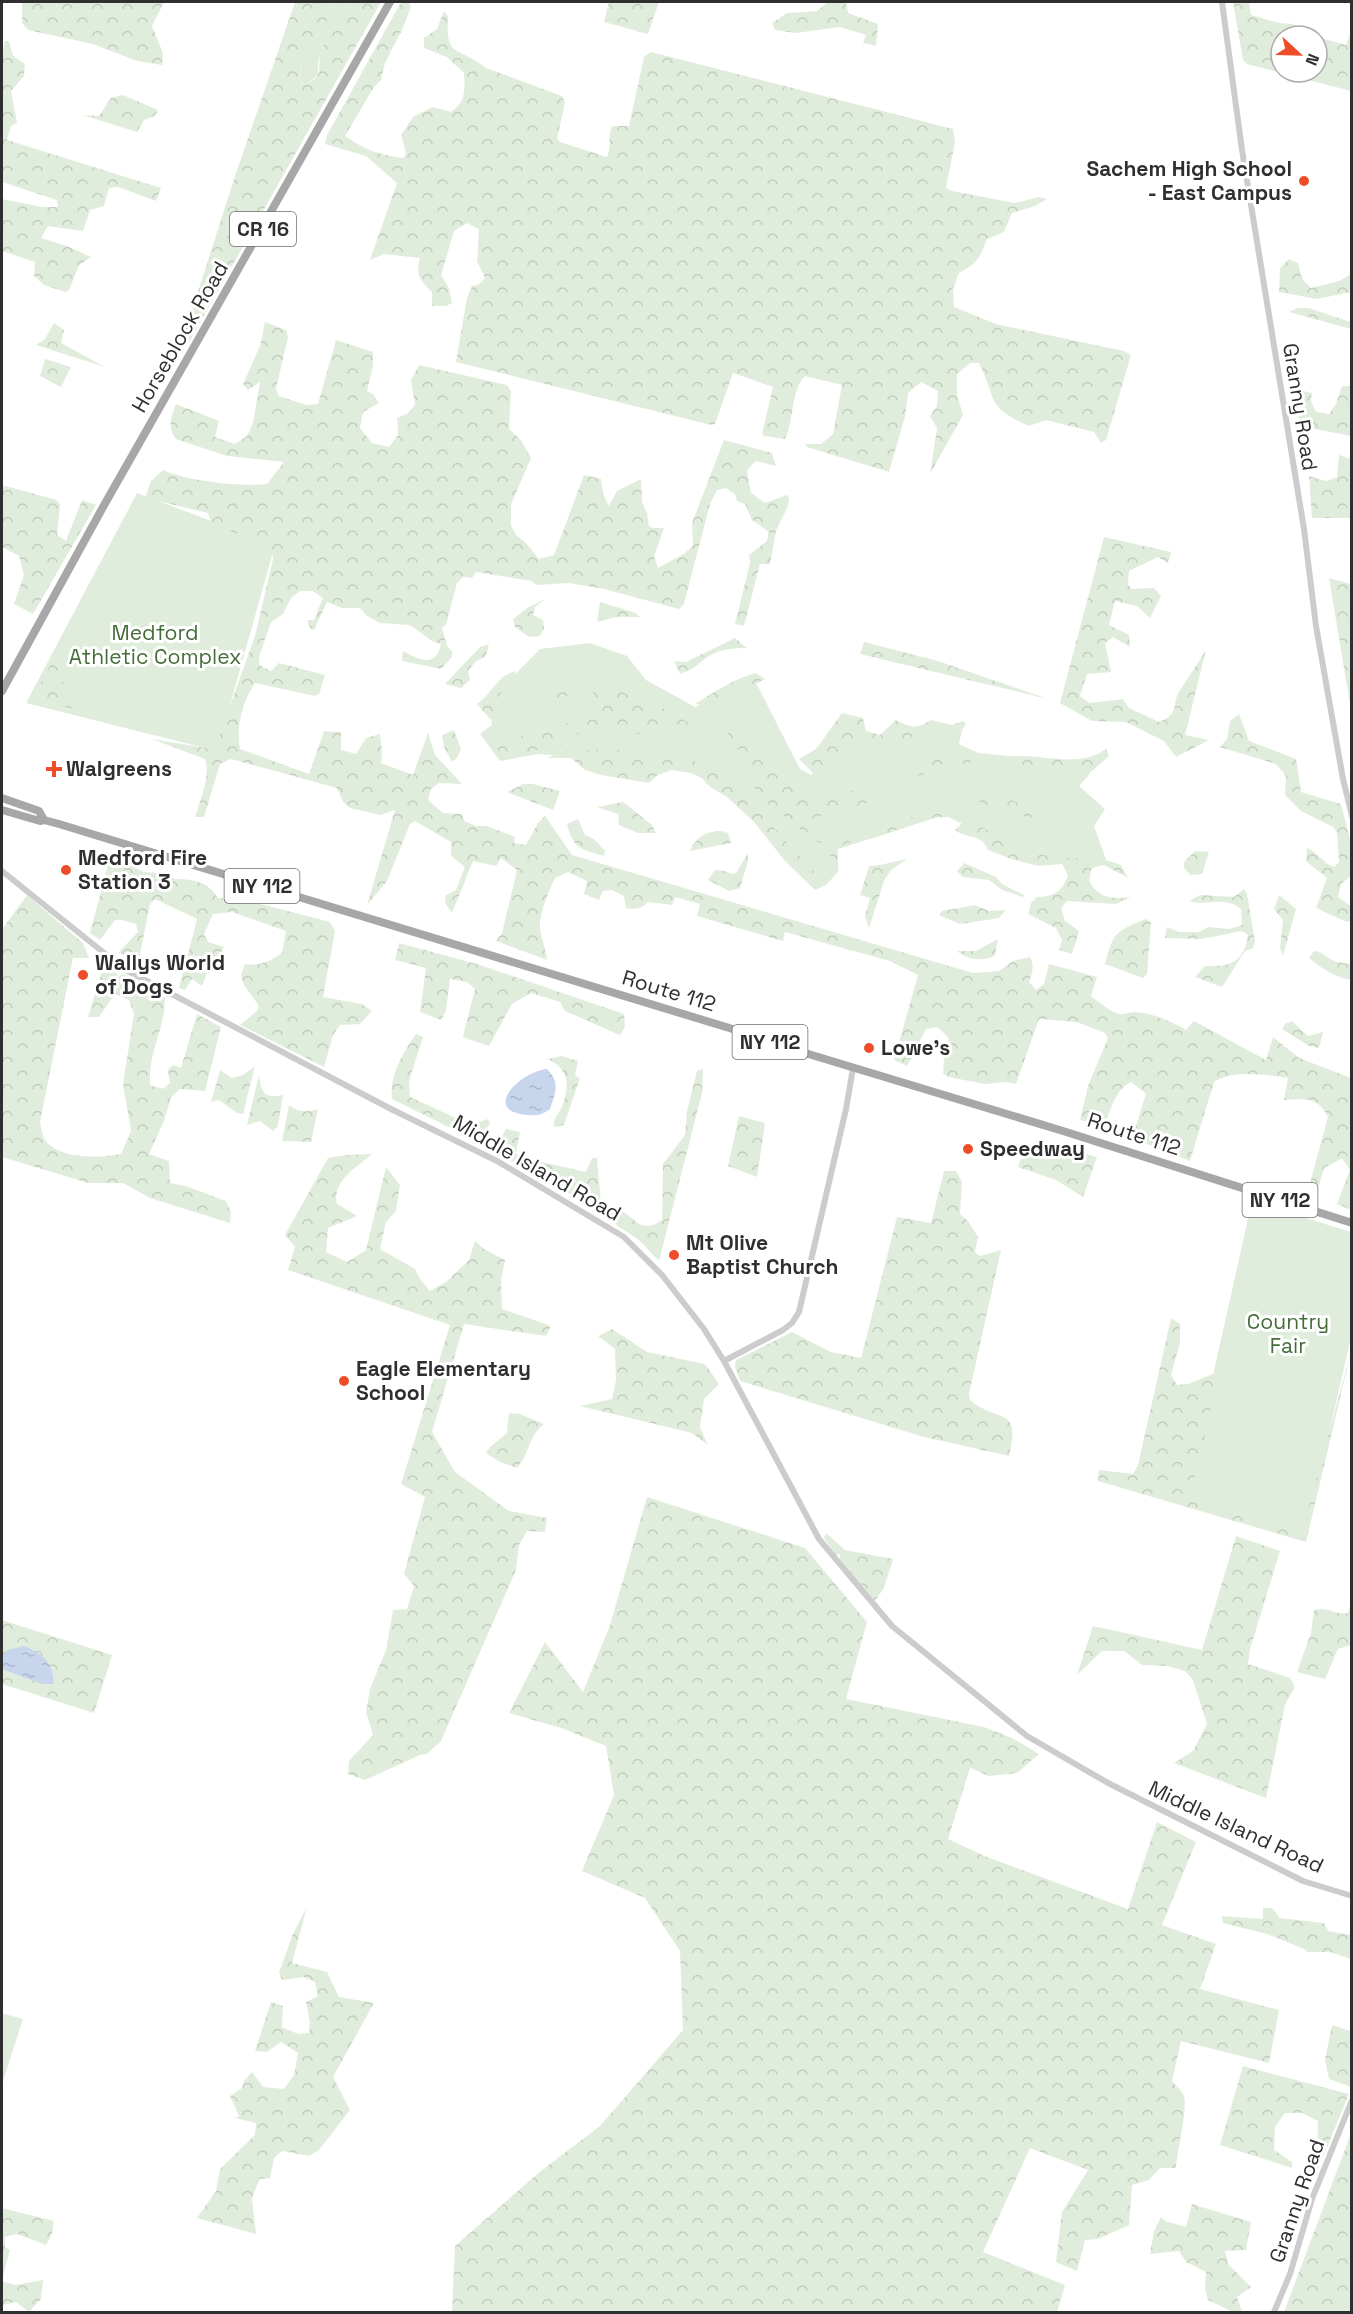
<svg xmlns="http://www.w3.org/2000/svg" width="1353" height="2314" viewBox="0 0 1353 2314" font-family="'Space Grotesk',sans-serif">
	<style>
		.green { fill: #e1eddc }
		.forest { fill: url(#forest-crowns) }
		.water { fill: url(#water-ripples) }
		.lines { fill: none; stroke-linecap: round; stroke-linejoin: round }
		.minor { stroke: #ccc; stroke-width: 6 }
		.major { stroke: #a7a7a7; stroke-width: 8 }
		.poi-dot { fill: #ed4e29; stroke: #fff; stroke-width: 2 }
		.labels { text-anchor: middle; stroke-width: 6; stroke-linejoin: round; paint-order: stroke }
		.shield { fill: #fff; stroke: #6d6d6d; stroke-width: 1.5 }
		.shield-label { font-size: 20px; font-weight: bold; fill: #2f2f2f }
		.poi-label { font-size: 21px; font-weight: bold; fill: #2f2f2f; stroke: #fff; text-anchor: start }
		.street-label { font-size: 21px; fill: #2f2f2f; stroke: #fff }
		.park-label { font-size: 21px; fill: #456d3a; stroke: #fff }
	</style>
	<defs>
		<pattern id="forest-crowns" width="20" height="18" patternUnits="userSpaceOnUse" patternTransform="scale(1.5)"><rect width="20" height="18" fill="#e1eddc"/><path d="M2 6a3 3 0 1 1 6 0M12 15a3 3 0 1 1 6 0" fill="none" stroke="#c1ccbd"/></pattern>
		<pattern id="water-ripples" width="26" height="14" patternUnits="userSpaceOnUse" patternTransform="scale(1.5)"><rect width="26" height="14" fill="#c7d5ed"/><path d="M2 4q2-2 4 0t4 0M15 11q2-2 4 0t4 0" fill="none" stroke="#abb7cc"/></pattern>
	</defs>
	<rect width="100%" height="100%" fill="#fff"/>
	<path class="green" d="M330,2H350L353,12C340,20 327,37 321,52C313,73 328,72 302,86C296,57 315,38 331,16Z
		M137,493L275,545L217,751L26,703Z
		M590,643L627,656L646,680L695,707L753,677L800,769L811,775L844,740L963,725L959,744L979,753L1093,765L1089,775L1079,786L1105,809L1094,826L1107,862L1035,859L944,815L835,850L832,873L817,882L727,790L672,764L538,754L500,761L480,734L492,725L489,701L540,649Z
		M1252,1201L1351,1232V1338L1305,1537L1184,1505Z
		M2,2013L23,2019L2,2084Z"/>
	<path class="forest" d="M22,2H164L152,26L163,53L162,65L137,61L93,44L28,30L22,23Z
		M295,2H330L331,16C316,37 295,58 302,86L315,79L319,73L320,54L332,27L353,12L350,2H381L188,344L186,329L235,176Z
		M405,2H409L411,7L403,28L385,63L381,80L374,87L345,136C364,149 381,156 404,158L406,153L401,135L414,116L433,107L451,112C466,102 465,90 464,73L447,57L424,48V38L437,29L444,11L448,16C445,60 458,45 486,68L562,96L565,102L557,139L560,142L607,157C612,146 607,137 612,126H629L644,57L651,52L953,129L955,142L946,188L952,191L1015,203L1038,197L1047,199L1035,206L1012,213L1004,232L987,239C979,259 978,263 959,273L953,289L954,307L996,324L1124,351L1131,355L1106,440L1101,443L1094,432L1046,420L1029,426C985,407 997,399 979,363H970L957,374V395L963,415L930,474L937,428L930,416L937,406L938,391L921,382L908,393L905,417L889,472L807,447L805,444H821L833,434L842,385L805,376C791,389 794,421 785,439L764,436L762,434L773,387L733,373L715,424L711,425L456,362L467,298L472,286L478,285L485,278L477,261L479,229L467,223L454,231L441,275L449,288L452,303L446,306H432V292C420,280 415,275 420,258L384,254L370,260L397,183L366,156L325,144L327,135L400,4Z
		M609,2H659L648,34L604,22Z
		M828,2H846L848,13L878,24L876,46L863,43L866,35L840,27L796,33L775,30L772,23L787,13L817,11Z
		M1233,2H1249L1251,15L1279,23L1293,24L1314,36H1281V72H1317V37L1346,45L1351,32V91L1247,64L1243,60Z
		M5,41H9L13,56L25,64L24,76L11,91L17,123L11,126L7,140L161,188L156,201L118,187L109,188L104,206L90,210L83,231L48,226L41,238L67,246L91,257L79,265L69,290L65,292L44,285L34,276L35,262L2,251V199L42,207H58L57,200L2,182V55Z
		M123,95L158,110L155,116L144,120L137,132L83,115L99,116L111,98Z
		M1289,259L1298,263L1302,279L1311,288L1339,281L1351,274V292L1317,299L1279,292L1280,268Z
		M1298,308H1308L1351,322V329L1289,312Z
		M265,322L286,330L288,337L276,389L279,396L307,405L318,404L336,340L373,352V366L367,391L373,394L379,403L363,412L360,428L372,443L389,447L398,435L397,418L407,414L415,405L411,380L419,365L507,385L511,391L509,429L521,440L531,458L511,504V525L516,535L525,542L539,559L554,555L584,475L601,479L603,494L609,506L617,491L641,479L642,502L647,513L649,526L653,528H664L654,556L658,568L685,553L693,545L692,523L724,440L772,453L776,466L756,461L747,470L751,493L765,503L787,495L789,498L788,506L776,531L770,564H760L744,626L735,624L750,563L749,555L767,541L769,532L752,520L745,504L737,501L735,494L726,488L717,490L710,504L684,604L679,609L604,589L569,583L536,585L532,581L476,572L472,578L463,577L457,583L446,625L442,628L447,646L452,651V657L441,669L402,661L403,651C418,659 436,669 441,644L432,641L410,625L380,623L367,616L360,608H342L327,602L314,630L310,628L307,620H314L323,598L313,591H300L291,598L283,614L271,622L259,657V665L271,671L279,663L325,675L319,694L315,696L255,683C242,703 236,726 240,749L309,774L324,731L341,732V750L356,754L366,738L380,734L382,752L381,763L413,775L428,733L435,755L462,784L439,783L431,789L428,800L443,813L462,814L464,821L476,826H487L515,837L514,843L526,845L538,823L545,816L572,855L973,973L999,971L1013,961L1030,957C1035,966 1032,973 1029,982L1036,990L1044,984L1049,964L1097,977L1091,996C1099,1002 1110,1012 1120,1014C1125,1015 1130,1012 1135,1012C1152,1013 1171,1021 1186,1030L1194,1021L1266,1060L1273,1037L1299,1058L1351,1078V1210L1337,1204L1350,1170L1342,1158L1324,1168L1316,1196L1307,1194L1328,1117C1318,1096 1304,1099 1284,1100L1288,1078C1266,1075 1234,1069 1214,1082L1190,1161L1132,1138L1146,1094L1131,1082C1115,1090 1111,1109 1105,1125L1080,1120L1088,1086L1108,1038L1105,1033L1077,1022L1039,1019L1016,1084L1005,1082L985,1084L948,1077L943,1073L944,1058L949,1038L937,1027L926,1029L907,1066L894,1060L918,975L890,961L785,932L783,941L697,916L700,904L675,897L672,905L648,902C640,909 637,910 626,908L624,896L612,890L603,891L599,900L584,894L587,881L568,872L555,878C549,890 539,915 540,928C541,938 546,949 547,960L496,941L502,933L517,870L501,858L496,866L473,861L452,913L445,903L446,895L456,890L465,867L451,856V842L415,821L410,824L387,881L367,905L395,810L380,815L350,808L343,802L337,788L231,759L220,764L204,817H195C200,800 211,776 205,759L152,739L206,748L217,742L255,636L273,559L271,547L212,524L208,513L145,498L151,481L163,470C187,481 241,487 267,484L284,462L227,456L176,439C167,427 171,417 176,404L219,421L215,437L235,444L247,436L253,423L260,382L248,390L243,384L260,346Z
		M54,323L64,330L61,343L105,367L36,345L45,339Z
		M45,359L71,367L61,387L40,376Z
		M1342,386H1351V436L1300,426L1294,389L1312,393L1311,401L1316,412L1329,414L1336,404Z
		M1339,455L1351,459V518H1312L1309,476L1326,481L1337,477Z
		M2,485L57,500L60,505L57,535L66,541L82,500L96,505L33,614L14,604L24,575L19,556L2,547Z
		M1104,537L1171,552L1168,563L1158,557L1129,571L1128,585L1132,589L1154,588L1161,596L1150,618L1137,606L1115,601L1109,625L1129,635L1130,647L1113,637L1105,643L1111,672L1087,674L1080,696L1089,703L1123,699L1129,708L1159,722C1181,713 1171,705 1179,692C1187,678 1198,664 1206,650L1185,735L1209,740L1176,757L1164,741L1126,722L1092,721L1060,703Z
		M1329,578L1351,584V710Z
		M545,599L535,607L533,615L543,620L544,628L540,636L529,637L515,627L513,619L529,607Z
		M600,602L636,613L640,617C632,618 626,616 618,617C611,617 604,621 597,622Z
		M735,638L747,648C734,648 720,649 709,656C697,664 695,669 680,674L674,661L686,662Z
		M864,642L938,661L1048,699L860,654Z
		M489,644L486,656L475,662L468,671L470,680L461,688L445,684L480,647Z
		M57,652L66,695L80,711L33,698Z
		M516,671L512,682L495,700L498,721L490,719L477,704C493,693 496,676 516,671Z
		M756,673L765,679L750,687L732,689L710,705L695,704C716,691 733,679 756,673Z
		M564,684H600L659,706L701,730L660,727L640,734L629,732L560,734L543,748L505,760L493,744L494,742L538,733L557,724L607,718L592,691C570,689 551,707 530,713L544,697Z
		M842,713L863,718L866,731L880,735L896,720C911,728 917,729 931,720L952,725L963,721L966,724L963,729L849,747L840,756L827,778L814,774L799,759L816,749Z
		M1239,714L1249,741L1296,759L1301,792L1341,804L1351,843L1352,875L1341,884L1338,897L1351,906V921L1347,922L1316,908L1327,878L1306,861L1307,848C1317,852 1323,863 1334,867L1339,862L1337,832L1333,827L1301,811L1285,795L1286,776L1276,764L1220,747L1227,739L1230,721Z
		M727,729L748,736L793,775L813,799L819,801L849,791H862L868,801L859,811L846,812L831,807L820,813L823,824L821,843C803,836 804,830 791,821C779,812 764,804 756,790C752,782 754,771 752,762L729,741Z
		M454,730L461,749L457,758L452,762L444,747L442,735Z
		M614,749L653,759L675,754L699,763L737,785L749,801L820,878L828,873L831,849L860,834L903,821L922,813L950,809L956,816L932,818L874,838L846,843L838,849V872L826,885L815,890L785,861L754,822L727,797L710,787L698,774L672,770L658,775L649,783L601,775L585,770L571,758H547L563,751Z
		M1106,749L1109,756L1091,772L1051,774L1034,771L1004,762L1006,757C1039,752 1078,770 1106,749Z
		M941,754L962,756L970,760L972,771L964,781V764L951,760L938,766L936,770L903,781L902,773Z
		M523,784H533L560,791L553,810L507,792Z
		M971,794C1001,795 1019,800 1043,818C1016,818 995,811 972,797Z
		M623,802L652,825L656,833H638L619,825L618,814L597,807Z
		M578,819L585,835L594,839L605,851L604,856C581,849 573,849 567,824Z
		M970,822C991,831 1022,850 1043,855C1070,861 1094,854 1121,865L1128,878L1104,865L1095,867L1091,870L1089,881C1099,899 1112,899 1131,897L1116,904L1067,901L1061,908L1065,921L1079,931L1072,954L1059,950L1062,940L1056,928L1028,914L1031,903L1037,897C1054,897 1063,891 1068,875L1062,864L1039,866L1011,859L988,850C982,833 966,839 955,830L962,823Z
		M721,831L728,833L731,843L690,851C697,836 705,832 721,831Z
		M1195,851L1209,852L1202,874L1190,875L1184,868V862Z
		M748,853V861L740,888L729,891L708,880L715,870L725,871L732,874L736,873Z
		M114,858L144,872L169,874L175,879C193,879 209,882 218,898L242,899L330,922L335,931L323,997L362,1004L372,1011L360,1024L340,1025L333,1035L324,1067L240,1025L257,1011L259,1006L244,985L241,975L245,964C260,966 269,962 282,953L286,931L232,912L213,914L204,934L208,942L224,947L218,958L210,966L202,986L192,979L185,990L179,988L197,919L155,899L150,904L139,959L118,953L138,932L136,924L122,920H115L100,940L90,933L108,865Z
		M907,859L891,870L884,881L869,928L865,916L870,898L860,895L869,866C882,866 894,861 907,859Z
		M964,863L996,877L1002,884L1024,895L1023,897L1002,890L989,880L963,877L957,871Z
		M1244,889L1247,894L1255,941L1253,948L1245,951L1222,987L1195,977L1205,966C1230,967 1244,963 1248,935L1242,931L1201,939L1165,938L1167,927L1179,932H1199L1208,927L1229,929L1242,925L1241,909C1222,895 1209,907 1189,901L1200,895L1234,897Z
		M27,895L83,943L89,958H73L40,1122C41,1127 42,1136 45,1140C60,1160 100,1158 121,1154L131,1131L123,1084L134,1014L129,1000L115,994L99,1017H88L104,965L112,969L119,977L122,974L133,978L165,998C165,1030 148,1050 150,1085L163,1089L170,1083L168,1070L173,1065L181,1068L197,1014L221,1027L205,1091L180,1089L171,1097L164,1121L149,1154L169,1161L170,1183L186,1186L226,1201L231,1212L230,1223L150,1198L123,1183H88L2,1157V935L3,928Z
		M1279,895L1296,909L1283,956L1280,948L1283,920L1274,909Z
		M975,905L989,911L1006,910L999,918L960,924L939,915L942,911Z
		M1145,919L1151,922L1147,974L1143,978L1105,964C1114,931 1114,933 1145,919Z
		M998,939L995,956C982,961 969,961 957,951H976Z
		M399,943L480,965L624,1014L625,1027L620,1035L565,1011L560,1002L531,993L512,1004L489,1046L465,1038L463,1036L475,989L467,982L450,979L446,1011L441,1020L420,1012L426,968L395,960Z
		M1314,951C1323,952 1324,956 1332,960C1338,963 1345,963 1351,964V980C1334,977 1323,969 1309,958Z
		M1292,1021L1308,1036L1323,1032L1319,1048L1309,1046L1282,1029L1285,1024Z
		M416,1034L423,1037L409,1081L410,1097L471,1125L488,1119L490,1124L482,1133L469,1137L392,1099C389,1076 403,1053 416,1034Z
		M562,1056L578,1061L575,1076L580,1078L564,1125L554,1127C553,1118 560,1112 563,1104C570,1083 568,1069 548,1059Z
		M255,1066L243,1114L237,1113L219,1100L211,1102L220,1070L232,1078L243,1075Z
		M703,1069L702,1093L659,1261L639,1240L534,1170L495,1155V1150L506,1129L520,1132L516,1153L519,1157L586,1172L592,1158H597L601,1204C608,1210 610,1208 619,1210C634,1215 640,1236 662,1220L663,1164L685,1135L687,1111L697,1071Z
		M259,1075C261,1093 265,1099 283,1095L278,1126L273,1131L260,1121L247,1125Z
		M289,1105C298,1113 308,1112 318,1109L311,1142L282,1141Z
		M739,1116L765,1123L757,1177L728,1166Z
		M1043,1142L1097,1157L1083,1197L1056,1180L1018,1167L1024,1151L1036,1152Z
		M372,1154C358,1166 331,1182 337,1204L357,1216L328,1228L326,1252L347,1262L366,1250L386,1167L400,1185L396,1211L386,1222L380,1249L415,1269L420,1279L430,1291L446,1282L469,1260L475,1241L484,1249L505,1260L501,1280L502,1309L551,1326L546,1336L464,1324L432,1432L455,1472L509,1511L547,1518L545,1532L527,1531L519,1545L516,1570L441,1741L427,1754L420,1755L365,1780L348,1774L349,1761L373,1735L366,1712L370,1689L386,1650L393,1610L407,1609L414,1586L404,1574L425,1497L401,1484L450,1325L288,1270L295,1247L285,1235L328,1158L346,1155Z
		M944,1171H956L962,1182L960,1214L968,1221L978,1237L975,1252L980,1256L1001,1250L969,1394L970,1400C1000,1425 1021,1404 1009,1456L924,1437L740,1381L735,1367L736,1360L792,1332L831,1352L861,1358L897,1217L931,1223Z
		M1171,1318L1180,1324V1343L1171,1375L1177,1385L1188,1384L1220,1371L1193,1487L1196,1499C1229,1511 1267,1527 1303,1527L1351,1352L1306,1542L1098,1481L1099,1470L1133,1474L1138,1465Z
		M612,1329L647,1352L705,1364L719,1384L704,1399L700,1427L708,1445L692,1433L580,1406L612,1399L616,1380L615,1349L598,1336Z
		M509,1413L520,1414L544,1424C528,1437 530,1453 517,1468L500,1462L486,1453L490,1447L507,1433Z
		M647,1497L805,1548L867,1622L846,1699L984,1727L1012,1738L1039,1754L1017,1773L989,1776L970,1768L948,1839L987,1857L1128,1909L1157,1822L1196,1842L1162,1925L1216,1944L1200,1989L1279,2010L1269,2063L1181,2041L1172,2081C1175,2085 1182,2091 1184,2096C1188,2107 1177,2152 1176,2168H1160L1149,2180L1132,2185L1129,2225L1098,2239L1085,2240L1077,2271L1056,2262L1062,2212L1088,2170L1030,2148L983,2252L1065,2285L1057,2312H452L455,2246L542,2170L600,2126L683,2030L680,1951L645,1898L582,1871L614,1795L606,1746L561,1728L509,1713L545,1642L583,1692L610,1625Z
		M826,1533L845,1550L893,1559L884,1588L875,1601L840,1559V1554L836,1555L824,1538Z
		M1236,1536L1280,1551L1250,1649L1248,1664L1290,1678L1295,1687L1285,1705L1266,1798L1174,1763L1193,1751L1207,1724L1193,1680L1185,1671L1167,1666L1142,1665L1124,1651H1102L1077,1675L1093,1626L1202,1650Z
		M1351,1602V1645L1338,1649L1325,1679L1297,1672L1311,1633L1314,1610C1330,1606 1333,1615 1348,1613Z
		M2,1620L112,1655L94,1713L2,1684Z
		M307,1907L292,1963L327,1972L339,1997L374,2003L333,2077L350,2110L319,2150L309,2156L282,2151L274,2158L270,2178L259,2179L252,2199L256,2234L197,2218L216,2191L220,2169L255,2135L256,2123L235,2118L239,2116L230,2096L242,2088L244,2081L252,2072L263,2087L284,2089L294,2075L298,2053L281,2042L267,2052L255,2051L271,2002L283,2006L282,2027L298,2034L309,2033L310,2022L306,2002L318,1996L315,1982L304,1977L282,1980L279,1973L292,1936Z
		M1263,1908H1272L1280,1918L1324,1923L1328,1931L1351,1935V1959L1330,1952H1307L1304,1949L1267,1934L1223,1923L1222,1916L1263,1919Z
		M1332,2025L1351,2031V2087L1329,2079L1325,2060Z
		M1243,2066L1349,2094L1314,2179H1310L1304,2171L1317,2153L1318,2121L1302,2113H1285L1275,2127L1274,2150L1292,2162V2168L1220,2145Z
		M1351,2133V2312H1284L1347,2144Z
		M1192,2204L1251,2222L1246,2250L1225,2251L1228,2264L1251,2287L1237,2297L1242,2312H1233L1208,2300L1205,2288L1206,2272L1186,2262L1179,2251L1150,2254L1154,2231L1161,2217L1165,2221L1186,2227Z
		M2,2208L54,2221L52,2234L46,2245L17,2234L5,2237V2247L10,2250L2,2280Z
		M43,2280L41,2299L29,2312L16,2302L2,2305V2281L15,2285Z"/>
	<path class="water" d="M547,1069C561,1083 555,1093 550,1109C542,1115 537,1116 527,1115C480,1111 521,1071 547,1069Z
		M24,1646C43,1654 53,1662 54,1684H42L2,1669V1656L8,1650Z"/>
	<g class="lines">
		<path class="minor" d="M1222,2L1242,150L1304,529L1316,626L1343,779L1352,816
			M2,871L124,969L391,1109L497,1161L624,1237L662,1275L704,1329L724,1361L819,1539L892,1626L1027,1736L1108,1783L1303,1881L1352,1896
			M724,1361L783,1330L792,1323L799,1312L846,1109L853,1068
			M1274,2312L1290,2274L1312,2199L1352,2100"/>
		<path class="major" d="M2,691L103,507L390,2
			M2,798L39,811L44,820
			M2,810L40,821L44,820L59,824L749,1034L782,1046L1063,1131L1352,1223"/>
	</g>
	<g class="poi-dot">
		<circle cx="1304" cy="181" r="6"/>
		<path d="M51 760h6v6h6v6h-6v6h-6v-6h-6v-6h6z"/>
		<circle cx="66" cy="870" r="6"/>
		<circle cx="83" cy="975" r="6"/>
		<circle cx="869" cy="1048" r="6"/>
		<circle cx="968" cy="1149" r="6"/>
		<circle cx="674" cy="1255" r="6"/>
		<circle cx="344" cy="1381" r="6"/>
	</g>
	<g class="labels">
		<g class="shield">
			<rect x="230" y="212" width="66" height="34" rx="4.5"/>
			<rect x="224.5" y="869" width="75" height="34" rx="4.5"/>
			<rect x="732.5" y="1025" width="75" height="34" rx="4.5"/>
			<rect x="1242.5" y="1183" width="75" height="34" rx="4.5"/>
		</g>
		<g class="shield-label">
			<text x="263" y="236">CR 16</text>
			<text x="262" y="893">NY 112</text>
			<text x="770" y="1049">NY 112</text>
			<text x="1280" y="1207">NY 112</text>
		</g>
		<g class="poi-label">
			<text x="1292" y="176" text-anchor="end">Sachem High School<tspan x="1292" dy="24">- East Campus</tspan></text>
			<text x="66" y="776">Walgreens</text>
			<text x="78" y="865">Medford Fire<tspan x="78" dy="24">Station 3</tspan></text>
			<text x="95" y="970">Wallys World<tspan x="95" dy="24">of Dogs</tspan></text>
			<text x="881" y="1055">Lowe's</text>
			<text x="980" y="1156">Speedway</text>
			<text x="686" y="1250">Mt Olive<tspan x="686" dy="24">Baptist Church</tspan></text>
			<text x="356" y="1376">Eagle Elementary<tspan x="356" dy="24">School</tspan></text>
		</g>
		<g class="street-label">
			<text transform="translate(180 337) rotate(-60)" y="7">Horseblock Road</text>
			<text transform="translate(1300 407) rotate(81)" y="7">Granny Road</text>
			<text transform="translate(669 991) rotate(17)" y="7">Route 112</text>
			<text transform="translate(1134 1134) rotate(18)" y="7">Route 112</text>
			<text transform="translate(537 1168) rotate(30)" y="7">Middle Island Road</text>
			<text transform="translate(1236 1827) rotate(25)" y="7">Middle Island Road</text>
			<text transform="translate(1297 2201) rotate(-71)" y="7">Granny Road</text>
		</g>
		<g class="park-label">
			<text x="155" y="640">Medford<tspan x="155" dy="24">Athletic Complex</tspan></text>
			<text x="1288" y="1329">Country<tspan x="1288" dy="24">Fair</tspan></text>
		</g>
	</g>
	<rect width="1353" height="2314" fill="none" stroke="#2f2f2f" stroke-width="6"/>
	<g transform="translate(1299 54) rotate(112)"><circle r="28" fill="#ffffff" stroke="#acacac" stroke-width="1.5"/>
	<path d="M0-4.5L10 22L0 15L-10 22Z" fill="#ed4e29"/>
	<text y="-9" font-size="16" font-weight="bold" text-anchor="middle" fill="#2f2f2f">N</text>
	</g>
</svg>
